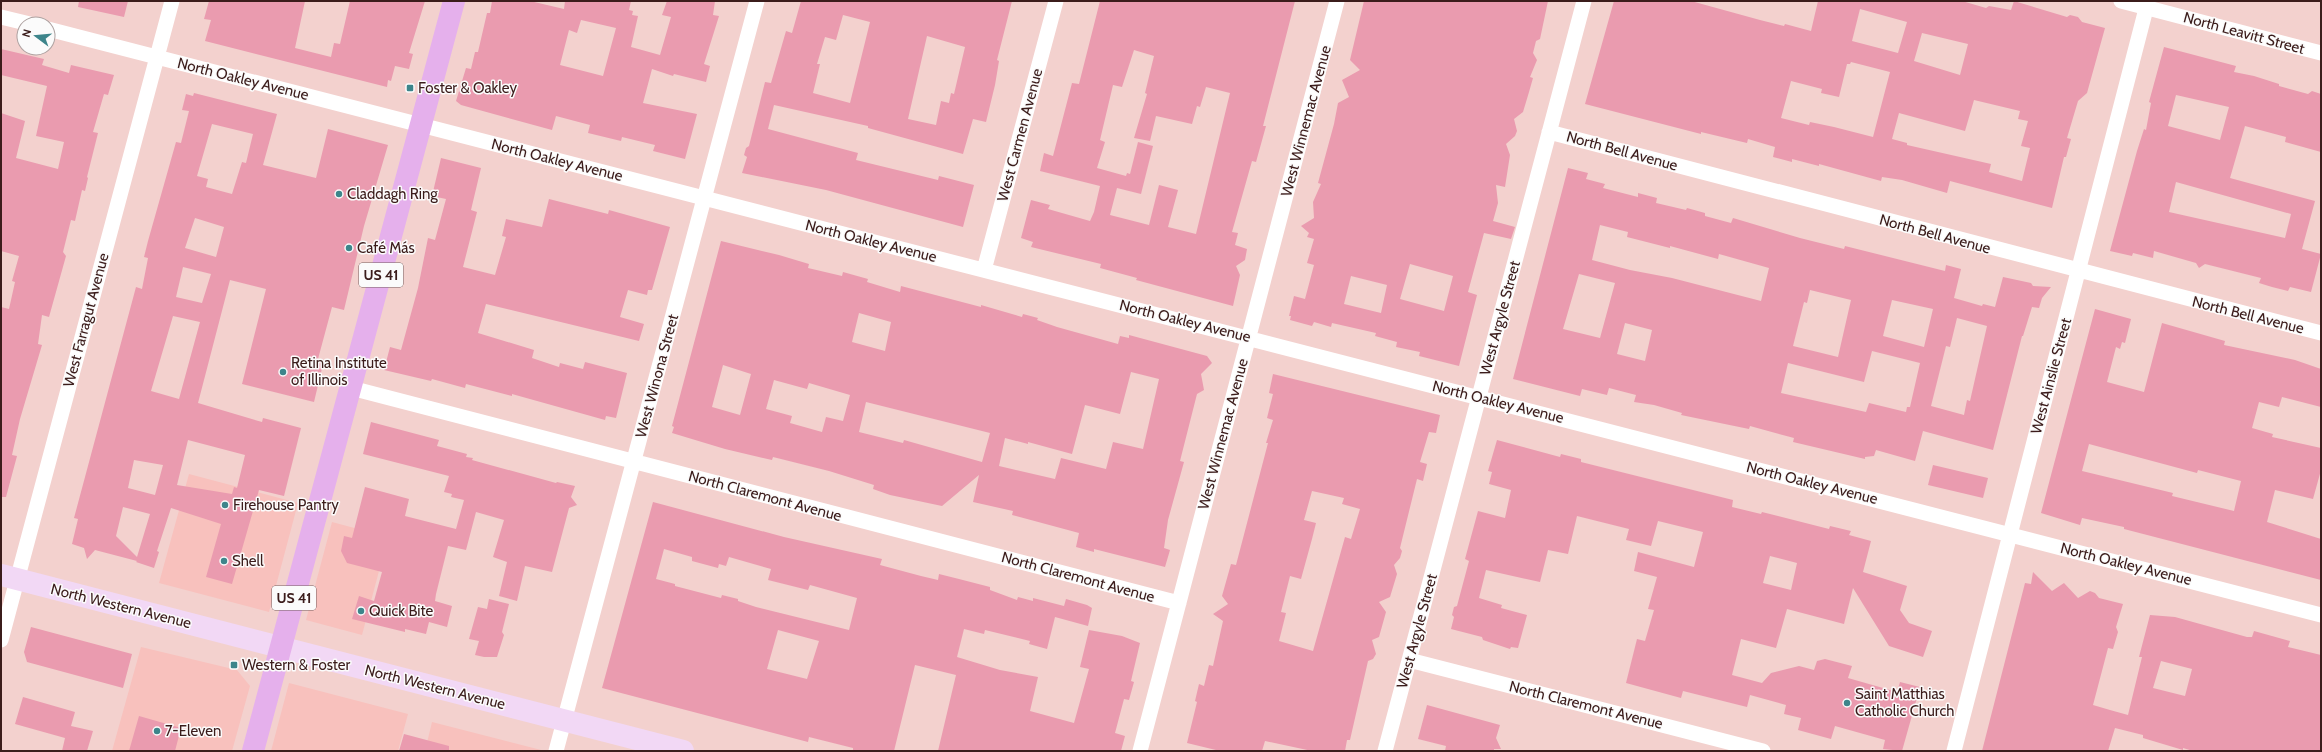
<svg xmlns="http://www.w3.org/2000/svg" width="2322" height="752" viewBox="0 0 2322 752" font-family="Cabin,sans-serif">
	<style>
		.built { fill: #f8c1bd }
		.building { fill: #ea9baf; fill-rule: evenodd }
		.lines { fill: none; stroke-linecap: round; stroke-linejoin: round }
		.minor { stroke: #fff; stroke-width: 15 }
		.secondary { stroke: #f2d8f5; stroke-width: 22 }
		.primary { stroke: #e5b0ec; stroke-width: 22 }
		.poi-dot { fill: #3d858b; stroke: #fbfbfb; stroke-width: 1.5 }
		.labels { text-anchor: middle; stroke-width: 3; stroke-linejoin: round; paint-order: stroke }
		.shield { fill: #fbfbfb; stroke: #755f5e; stroke-width: 1 }
		.shield-label { font-size: 14px; font-weight: bold; fill: #3b1c1b }
		.street-label { font-size: 15px; fill: #3b1c1b; stroke: #fbfbfb }
		.poi-label { font-size: 15px; fill: #3b1c1b; stroke: #fbfbfb; text-anchor: start }
	</style>
	<rect width="100%" height="100%" fill="#f3d1ce"/>
	<path class="built" d="M189,474L298,503L269,612L159,583Z
		M332,522L388,537L362,635L306,620Z
		M141,647L237,670L250,686L232,751H112Z
		M289,683L408,714L398,751H271Z
		M432,722L545,751H425Z"/>
	<path class="building" d="M79,1H128L124,17L78,7Z
		M209,1H305L295,48L331,57L334,43L340,44L350,1H425L409,53L413,54L409,69L395,66L391,81L388,80L387,87L205,41L211,20L204,19Z
		M492,1H530L564,9L565,1H631L629,10L633,11L632,15L638,16L631,47L660,55L671,17L662,15L667,1H715L713,15L719,16L704,64L710,66L706,82L674,74L673,76L652,69L643,103L697,114L685,159L653,151L655,145L622,137L621,141L588,133L590,125L556,116L552,130L461,105L456,101L466,68L471,69L475,52H478L487,13H490ZM581,20L616,28L603,76L560,65L569,30L577,33Z
		M801,1H1012L997,60L999,61L995,85L986,122L973,119L963,154L868,128V126L774,105L768,129L858,153L856,160L938,180L939,176L974,185L963,227L826,190L742,173L747,157L744,155L746,148L749,146L765,82L771,83L786,31L792,33ZM843,15L870,22L850,103L813,93L820,64H817L825,37L836,40ZM927,36L965,47L954,94L951,93L949,103L941,101L936,125L908,119Z
		M1100,1H1295L1263,126H1266L1256,162L1252,161L1232,232L1238,233L1235,245L1247,249L1245,260L1236,266L1240,275L1233,306L1136,280L1137,278L1100,268L1101,264L1031,247L1033,242L1021,238L1031,200L1050,205L1048,209L1090,221L1094,212L1100,186L1040,171L1044,153L1053,156L1072,83L1079,84ZM1134,50L1154,56L1145,93L1147,94L1134,138L1150,141L1156,116L1192,124L1197,106L1200,107L1206,87L1230,93L1196,234L1168,227L1178,190L1159,185L1149,225L1110,215L1117,188L1141,194L1153,146L1138,142L1130,174L1127,173L1126,176L1097,168L1105,142L1100,140L1113,85L1122,87Z
		M1364,1H1548L1540,39L1536,41L1533,53L1537,60L1530,77L1533,78L1529,92L1523,112L1514,119L1517,131L1515,136L1506,144L1510,155L1505,187L1496,185L1498,203L1493,221L1515,227L1511,239L1484,233L1468,292L1477,295L1459,366L1419,356L1420,352L1396,347L1397,342L1375,336L1376,333L1332,323L1331,327L1314,322L1312,326L1290,320L1291,316H1289L1294,296L1305,299L1314,265L1307,263L1314,239L1307,237L1309,233L1301,226L1314,218L1313,202L1321,184L1318,183L1334,124L1338,103L1349,97L1342,80L1360,70L1350,60ZM1410,264L1453,276L1444,311L1400,299ZM1351,276L1387,285L1381,313L1344,304Z
		M1614,1H1691L1760,20L1784,26L1785,24L1811,31L1818,1H1962L1986,8L1989,6L2011,10L2014,1L2067,17L2070,15L2078,17L2082,22L2105,28L2087,93L2078,101L2067,138L2071,139L2066,157H2064L2052,208L1950,181L1947,193L1902,180L1882,177L1881,181L1819,164V166L1792,159V162L1773,157L1775,147L1748,139L1747,143L1701,132V134L1585,104ZM1860,9L1907,22L1898,53L1852,41ZM1922,33L1968,44L1960,75L1914,61ZM1851,62L1890,72L1873,137L1834,127L1810,122L1809,125L1781,118L1791,81L1822,89L1821,93L1839,97L1847,64H1850ZM1974,100L2020,111L2018,119L2028,121L2021,146L2030,148L2022,181L1989,172L1991,164L1907,145V143L1892,139L1899,113L1965,131Z
		M2164,47L2236,66L2234,72L2254,76L2279,84V86L2308,94L2312,91L2321,94V152L2285,142L2286,137L2245,126L2230,178L2315,201L2302,249L2321,254L2311,292L2290,287L2288,291L2272,287L2259,283L2261,278L2205,264L2199,268L2196,263L2154,251L2153,258L2133,253L2132,256L2110,251L2137,151L2144,129L2146,130L2151,103L2149,102ZM2176,95L2229,107L2220,140L2168,126ZM2176,182L2291,214L2285,238L2169,212Z
		M1,49L44,59L42,65L69,73L71,65L114,75L108,95L104,94L93,132L98,133L87,177L88,178L85,191L82,190L75,221L71,220L63,252L66,256L49,317L42,315L38,344L42,345L20,419L12,455L17,456L6,497H1V307L9,309L15,282L12,281L19,256L1,251V113L25,121L16,158L58,169L64,142L36,136L47,86L1,75Z
		M194,93L277,114L263,165L316,178L328,129L388,145L364,226L344,310L332,307L318,359L324,360L314,402L242,384L266,289L230,280L198,403L262,422L263,418L301,428L284,496L259,490L232,584L206,577L221,524L171,508L157,551L159,552L154,568L136,562L137,561L95,550L87,559L84,548L72,544L78,519L74,518L136,287L142,289L148,258L144,257L148,241L176,142L181,143L189,111L182,110L186,94L193,96ZM212,124L253,134L246,163L242,162L232,194L206,187L208,179L197,176ZM195,218L224,227L216,257L185,248ZM183,267L211,274L202,303L176,297ZM173,316L200,322L179,399L151,391ZM188,440L245,455L237,488L234,487L232,494L177,485ZM134,460L163,465L155,495L128,488ZM123,507L150,514L137,557L116,536Z
		M441,158L481,168L471,210L477,212L463,267L495,275L506,237L502,236L506,219L542,227L549,199L608,214L609,210L670,227L652,290H648L647,295L628,290L620,317L644,324L639,341L486,304L478,333L534,350L532,358L559,367L560,363L583,369L585,362L627,373L616,418L606,416L605,420L512,394V396L466,384L465,388L432,379L431,381L384,370L390,347L401,350L418,288L428,238L435,240L446,199L432,196Z
		M1568,168L1588,173L1586,179L1605,184L1603,188L1638,197V193L1657,198L1656,203L1686,210L1687,208L1705,213V216L1731,223L1733,218L1800,238L1844,249L1845,246L1945,271L1946,265L1961,269L1954,298L1982,306L1983,304L1995,307L2003,277L2031,283L2033,286L2051,287L2042,298L2039,308L2032,307L2023,336H2022L1993,450L1923,431L1915,461L1876,450L1874,456L1865,457V459L1793,442L1794,438L1750,426L1749,429L1681,415L1682,413L1654,405L1634,402L1636,395L1609,388L1607,395L1582,389L1580,396L1513,379ZM1600,225L1628,232L1627,237L1670,248V246L1718,259L1719,254L1769,268L1761,301L1672,278L1630,270L1592,260ZM1579,274L1615,283L1600,338L1563,329ZM1810,290L1851,300L1838,357L1793,346L1804,302L1807,303ZM1892,300L1933,309L1924,347L1883,336ZM1957,318L1987,326L1970,401L1967,400L1964,415L1931,406L1946,346L1950,347ZM1625,323L1652,330L1645,361L1617,354ZM1872,351L1920,363L1910,407H1907L1906,412L1869,403L1866,412L1781,393L1788,363L1864,382Z
		M721,241L779,255L809,264L808,268L842,276L843,272L868,279L867,282L900,292L901,286L981,307V305L1022,317L1023,314L1038,318L1037,320L1057,327L1118,344L1120,336L1129,338V335L1207,356L1212,363L1201,374L1204,390L1197,394L1180,461L1184,462L1168,520L1164,548L1170,550L1165,567L1094,549V552L1076,547L1079,533L1012,515L1013,511L973,502L979,475L942,506L890,495L873,489L874,485L829,471L773,457L772,460L725,449L672,433L674,427L672,426ZM859,313L891,322L885,351L852,342ZM723,365L751,374L740,415L712,407ZM1131,372L1159,379L1143,449L1113,442L1106,469L1061,458L1055,479L999,466L1005,438L1028,444V442L1072,454L1085,405L1120,414ZM774,380L807,389L809,383L850,395L843,421L826,417L822,432L790,423L792,416L766,409ZM866,402L990,433L982,462L904,440L903,443L859,432Z
		M2095,309L2131,319L2125,343L2122,342L2120,349L2116,347L2107,382L2144,392L2162,323L2225,341L2224,345L2295,360L2321,369V407L2282,397L2279,407L2259,402L2252,428L2273,434L2272,437L2321,448V470L2313,499L2275,490L2267,522L2321,539V580L2124,529V527L2082,518L2080,525L2041,513ZM2089,444L2197,473L2198,470L2241,481L2234,511L2172,496L2173,493L2082,471Z
		M1273,374L1440,415L1436,433L1429,432L1420,462L1427,464L1423,481L1417,479L1400,548L1402,551L1400,558L1394,565L1397,574L1390,597L1379,602L1386,612L1379,637L1372,640L1376,654L1373,659L1368,661L1350,740H1347L1345,751H1312L1265,741L1262,751H1220L1187,743L1197,702L1195,701L1199,684L1204,686L1209,665L1213,666L1223,621L1213,614L1228,604L1222,596L1231,564L1236,565L1268,443H1266L1273,420L1267,418L1273,394L1269,393ZM1312,491L1344,498L1342,504L1360,509L1351,539L1345,537L1313,651L1279,641L1286,613L1281,612L1290,576L1301,579L1312,539L1316,523L1304,520Z
		M371,422L439,440L437,446L467,454L466,457L473,458L472,460L556,483L557,482L575,486L571,497L577,505L569,508L552,572L525,566L517,601L499,596L507,562L493,557L504,520L476,512L466,550L448,546L436,594L435,601L452,606L447,627L429,622L426,634L405,629V632L352,619L359,596L374,601L382,572L347,563L341,551L344,536L352,538L365,487L409,499L405,516L456,529L464,500L451,497L452,494L444,492L449,476L363,454Z
		M1497,440L1560,457L1561,454L1581,459V462L1733,500L1732,507L1761,514L1762,512L1829,529L1830,526L1851,531L1849,535L1871,541L1863,572L1907,586L1900,610L1909,623L1932,631L1923,657L1889,646L1853,588L1844,624L1787,609L1776,648L1741,639L1732,675L1762,683L1771,673L1799,666L1814,670L1817,661L1825,659L1852,666L1848,678L1897,692L1900,682L1920,687L1902,751L1883,749L1885,740L1835,726L1831,739L1798,730L1801,718L1784,714L1786,705L1750,695L1747,707L1683,691L1681,698L1626,683L1637,639L1645,641L1654,610L1648,609L1657,577L1634,571L1638,552L1694,567L1703,532L1658,521L1651,546L1626,540L1629,529L1577,516L1568,554L1548,550L1540,582L1486,570L1479,598L1502,605L1501,608L1527,615L1518,648L1511,647L1510,649L1483,640L1482,637L1451,629L1454,617L1452,615L1454,607L1457,606L1469,561L1465,559L1478,511L1505,518L1511,490L1489,484L1492,472L1488,471ZM1770,556L1797,563L1791,590L1763,583Z
		M1933,465L1988,478L1983,498L1928,485Z
		M653,502L784,537L882,559L880,565L921,576L938,580L939,574L959,579L990,587V590L1017,600L1018,597L1033,601V598L1064,606L1066,599L1087,605L1092,608L1088,626L1055,617L1047,649L1029,644L1030,641L985,630L984,634L964,629L957,657L1000,670L1038,677L1030,711L1074,723L1089,669L1080,667L1089,630L1122,636L1140,643L1131,681L1134,682L1129,700L1124,699L1115,733L1125,736L1121,751H938L956,675L915,665L894,751H853V748L809,737L808,742L602,688ZM664,549L692,557V561L718,568L719,564L726,566L729,557L771,569L768,580L808,590L810,585L857,598L849,630L756,607L738,601V599L722,595L721,598L675,586V584L656,579ZM778,630L819,641L807,679L767,669Z
		M2033,572L2052,591L2064,583L2078,598L2090,591L2095,593L2099,598L2123,604L2116,627L2118,632L2113,649L2108,648L2093,705L2110,710L2128,715L2142,657H2139L2150,615L2175,617L2247,637H2252L2254,631L2290,641L2288,647L2321,655V751H2193L2183,748V750L2143,738V735L2115,728L2108,751H1982L2025,583L2031,584ZM2161,661L2192,669L2185,696L2153,688Z
		M489,599L509,604L502,632L504,635L497,657H484L475,655L479,641L469,639L478,607L487,609Z
		M31,627L132,654L123,688L27,662L24,652Z
		M23,697L75,712L71,726L93,731L87,751H62L65,738L15,724Z
		M1427,705L1500,725L1496,738L1501,749H1494V751H1445L1446,746L1418,739Z
		M139,716L181,728L175,751H129Z
		M404,734L449,746V751H399Z"/>
	<g class="lines">
		<path class="minor" d="M2121,1L2321,53
			M1,17L30,24
			M48,29L2321,615
			M1549,132L2321,333
			M984,270L1056,1
			M351,388L1179,603
			M1,640L172,1
			M1409,660L1763,751
			M556,751L757,1
			M1140,751L1337,1
			M1385,751L1584,1
			M1954,751L2148,1"/>
		<path class="secondary" d="M1,575L683,751"/>
		<path class="primary" d="M253,751L454,1"/>
	</g>
	<g class="poi-dot">
		<rect x="406" y="84" width="8" height="8" rx="2"/>
		<circle cx="339" cy="194" r="4"/>
		<circle cx="349" cy="248" r="4"/>
		<circle cx="283" cy="372" r="4"/>
		<circle cx="225" cy="505" r="4"/>
		<circle cx="224" cy="561" r="4"/>
		<circle cx="361" cy="611" r="4"/>
		<rect x="230" y="661" width="8" height="8" rx="2"/>
		<circle cx="1847" cy="703" r="4"/>
		<circle cx="157" cy="731" r="4"/>
	</g>
	<g class="labels">
		<g class="shield">
			<rect x="359" y="263" width="44" height="24" rx="3"/>
			<rect x="272" y="586" width="44" height="24" rx="3"/>
		</g>
		<g class="shield-label">
			<text x="381" y="280">US 41</text>
			<text x="294" y="603">US 41</text>
		</g>
		<g class="street-label">
			<text transform="translate(2244 33) rotate(15)" y="5">North Leavitt Street</text>
			<text transform="translate(243 79) rotate(14)" y="5">North Oakley Avenue</text>
			<text transform="translate(1306 121) rotate(-75)" y="5">West Winnemac Avenue</text>
			<text transform="translate(1020 135) rotate(-75)" y="5">West Carmen Avenue</text>
			<text transform="translate(1622 151) rotate(15)" y="5">North Bell Avenue</text>
			<text transform="translate(557 160) rotate(14)" y="5">North Oakley Avenue</text>
			<text transform="translate(1935 234) rotate(15)" y="5">North Bell Avenue</text>
			<text transform="translate(871 241) rotate(14)" y="5">North Oakley Avenue</text>
			<text transform="translate(2248 315) rotate(14)" y="5">North Bell Avenue</text>
			<text transform="translate(1500 318) rotate(-75)" y="5">West Argyle Street</text>
			<text transform="translate(86 320) rotate(-75)" y="5">West Farragut Avenue</text>
			<text transform="translate(1185 321) rotate(14)" y="5">North Oakley Avenue</text>
			<text transform="translate(657 376) rotate(-75)" y="5">West Winona Street</text>
			<text transform="translate(2051 376) rotate(-75)" y="5">West Ainslie Street</text>
			<text transform="translate(1498 402) rotate(14)" y="5">North Oakley Avenue</text>
			<text transform="translate(1223 434) rotate(-75)" y="5">West Winnemac Avenue</text>
			<text transform="translate(1812 483) rotate(14)" y="5">North Oakley Avenue</text>
			<text transform="translate(765 496) rotate(15)" y="5">North Claremont Avenue</text>
			<text transform="translate(2126 564) rotate(14)" y="5">North Oakley Avenue</text>
			<text transform="translate(1078 577) rotate(15)" y="5">North Claremont Avenue</text>
			<text transform="translate(121 606) rotate(14)" y="5">North Western Avenue</text>
			<text transform="translate(1417 631) rotate(-75)" y="5">West Argyle Street</text>
			<text transform="translate(435 687) rotate(14)" y="5">North Western Avenue</text>
			<text transform="translate(1586 705) rotate(14)" y="5">North Claremont Avenue</text>
		</g>
		<g class="poi-label">
			<text x="418" y="93">Foster &amp; Oakley</text>
			<text x="347" y="199">Claddagh Ring</text>
			<text x="357" y="253">Café Más</text>
			<text x="291" y="368">Retina Institute<tspan x="291" dy="17">of Illinois</tspan></text>
			<text x="233" y="510">Firehouse Pantry</text>
			<text x="232" y="566">Shell</text>
			<text x="369" y="616">Quick Bite</text>
			<text x="242" y="670">Western &amp; Foster</text>
			<text x="1855" y="699">Saint Matthias<tspan x="1855" dy="17">Catholic Church</tspan></text>
			<text x="165" y="736">7-Eleven</text>
		</g>
	</g>
	<rect width="2322" height="752" fill="none" stroke="#3b1c1b" stroke-width="4"/>
	<g transform="translate(36 36) rotate(286)"><circle r="19" fill="#fbfbfb" stroke="#aea2a1"/>
	<path d="M0-3L7 15L0 10L-7 15Z" fill="#3d858b"/>
	<text y="-6" font-size="11" font-weight="bold" text-anchor="middle" fill="#3b1c1b">N</text>
	</g>
</svg>
